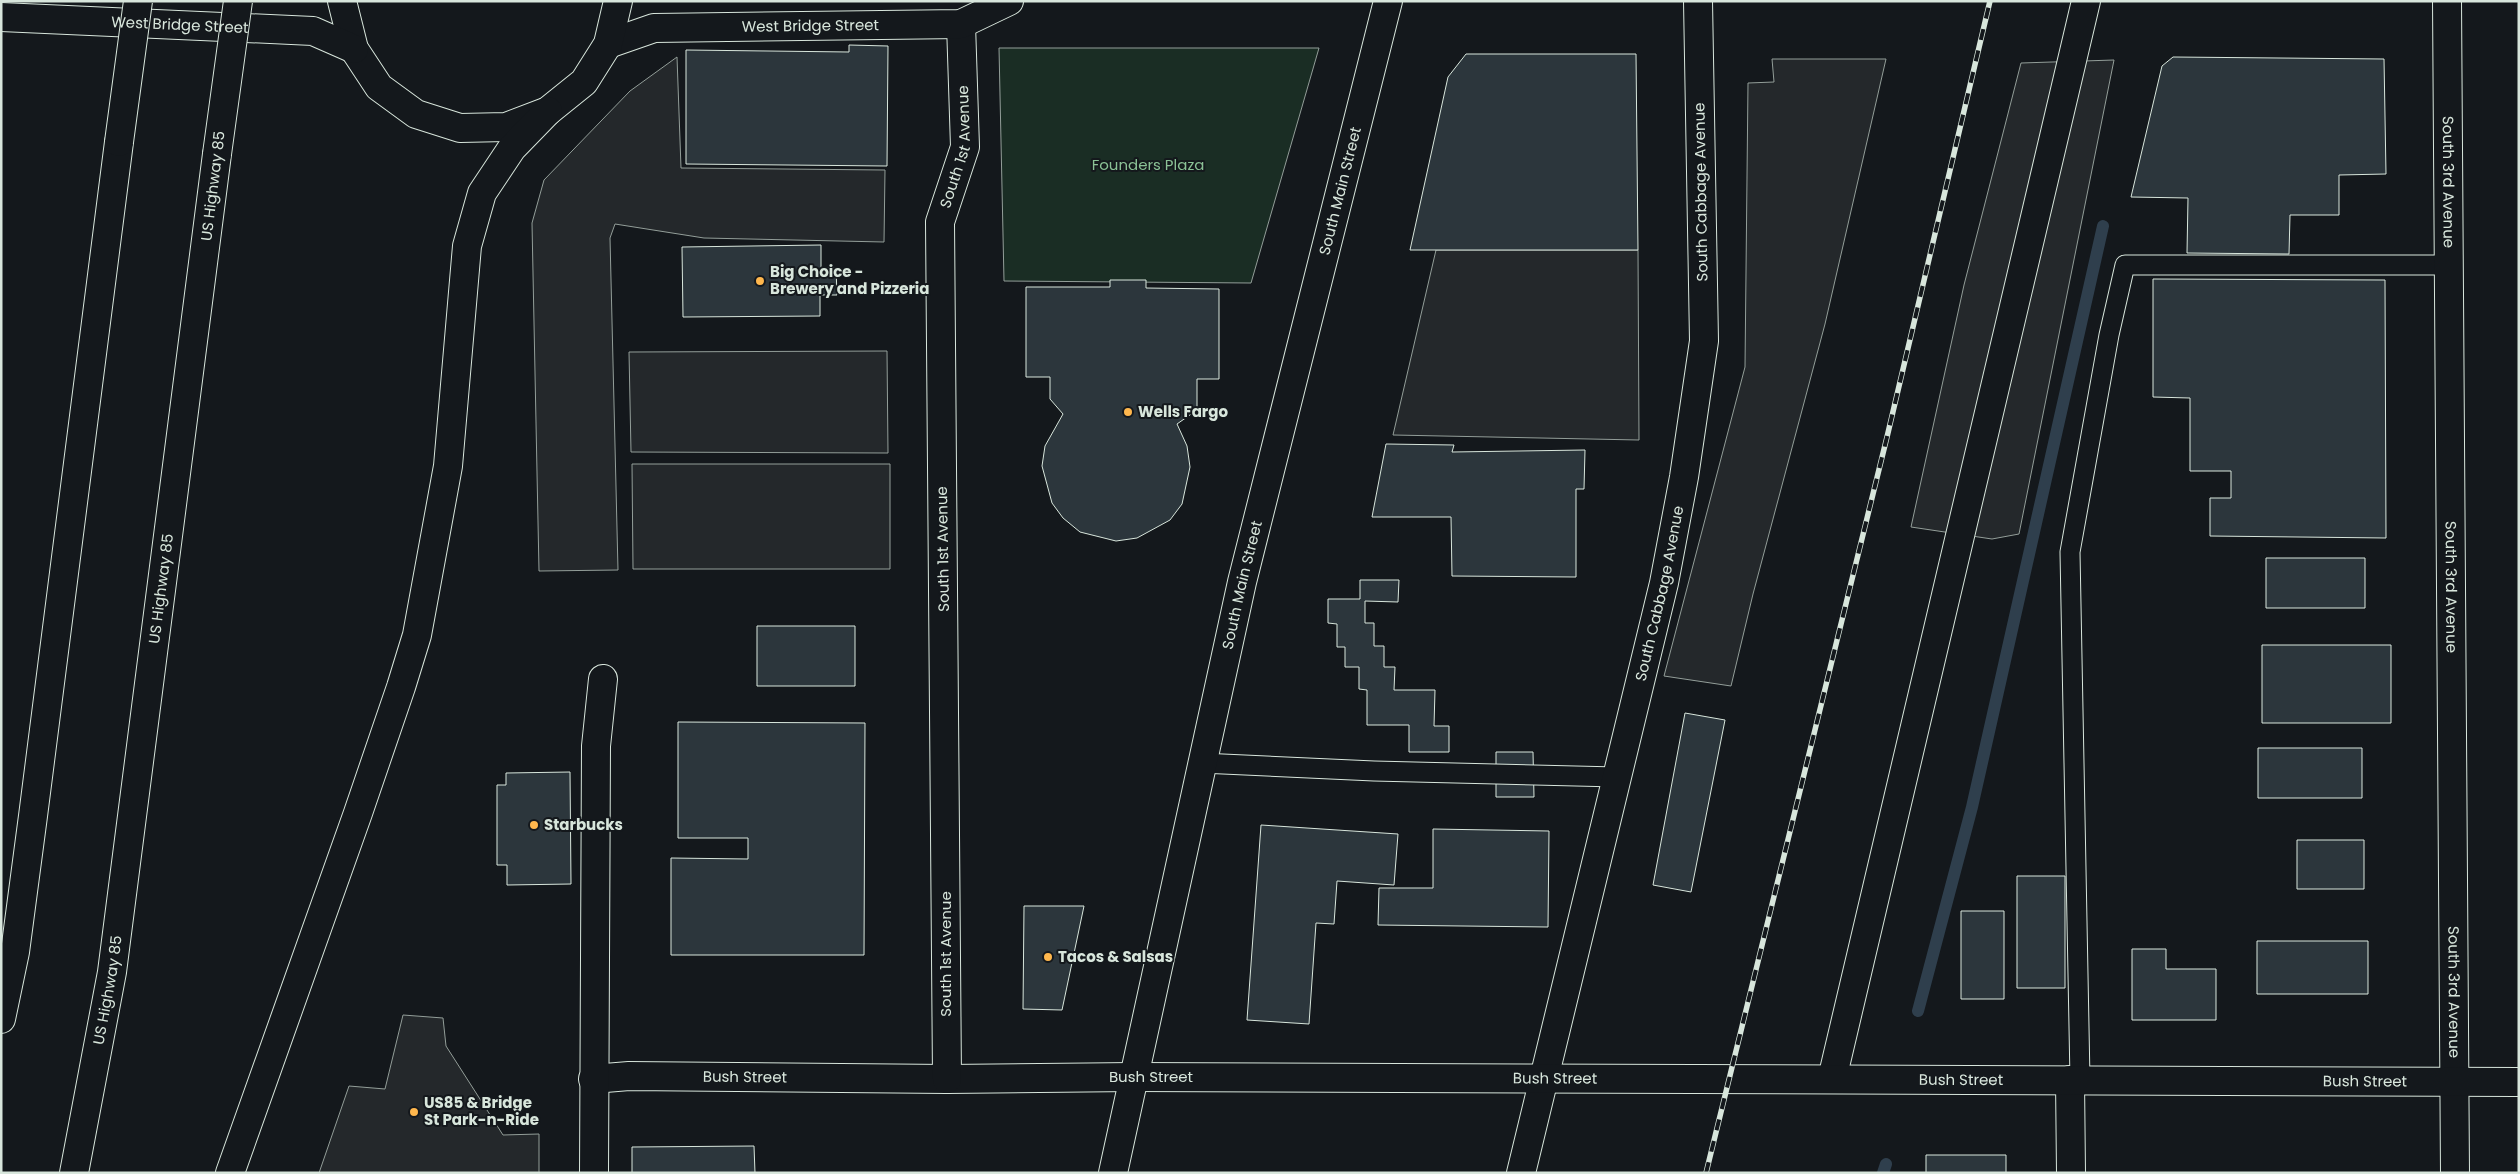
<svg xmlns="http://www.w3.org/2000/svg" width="2520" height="1174" viewBox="0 0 2520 1174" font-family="Poppins,sans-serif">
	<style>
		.green { fill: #1a2d24; stroke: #939e99 }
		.parking { fill: #24282b; stroke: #939e99 }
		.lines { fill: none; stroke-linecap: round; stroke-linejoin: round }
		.stream { stroke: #2f3f4d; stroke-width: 12 }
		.building { fill: #2c363c; stroke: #d8e6dc }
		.service-casing { stroke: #d8e6dc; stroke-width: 21 }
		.minor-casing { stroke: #d8e6dc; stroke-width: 30 }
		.tertiary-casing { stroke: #d8e6dc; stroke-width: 30 }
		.secondary-casing { stroke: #d8e6dc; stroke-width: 30 }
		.primary-casing { stroke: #d8e6dc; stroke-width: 30 }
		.trunk-casing { stroke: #d8e6dc; stroke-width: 30 }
		.service { stroke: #14181c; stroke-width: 19 }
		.minor { stroke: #14181c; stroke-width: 28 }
		.tertiary { stroke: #14181c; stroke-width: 28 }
		.secondary { stroke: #14181c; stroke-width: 28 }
		.primary { stroke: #14181c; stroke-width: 28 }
		.trunk { stroke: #14181c; stroke-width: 28 }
		.rail-casing { stroke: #d8e6dc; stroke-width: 5.5 }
		.rail { stroke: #14181c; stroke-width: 4; stroke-dasharray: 11; stroke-linecap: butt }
		.trunk-bridge-casing { stroke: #d8e6dc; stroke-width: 30; stroke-linecap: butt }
		.trunk-bridge { stroke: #14181c; stroke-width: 28 }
		.poi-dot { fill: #ffb74d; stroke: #14181c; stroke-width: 2 }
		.labels { text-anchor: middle; stroke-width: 4; stroke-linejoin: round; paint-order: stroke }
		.street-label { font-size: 15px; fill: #d8e6dc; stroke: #14181c }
		.park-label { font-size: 15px; fill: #8ac095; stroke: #14181c }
		.poi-label { font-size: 15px; font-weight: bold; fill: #d8e6dc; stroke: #14181c; text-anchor: start }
	</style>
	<rect width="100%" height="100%" fill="#14181c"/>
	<path class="green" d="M999,48H1319L1251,283L1004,281Z"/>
	<path class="parking" d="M677,57L681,168L885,170L884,242L704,238L615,224L610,238L618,570L539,571L532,223L544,180L630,91Z
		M1772,59H1886L1825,324L1753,594L1731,686L1664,676L1745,367L1748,83L1774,82Z
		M2114,60L2019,534L1992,539L1911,527L1964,285L2021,63Z
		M1436,250H1638L1639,440L1393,435Z
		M887,351L888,453L631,452L629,352Z
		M632,464H890V569H633Z
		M403,1015L443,1018L446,1046L503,1135L539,1134V1173H319L349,1086L385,1089Z"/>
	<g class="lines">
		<path class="stream" d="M1918,1011L1972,807L2103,226
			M1883,1173L1886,1164"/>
	</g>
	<path class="building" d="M849,45L888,46L887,166L686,164V50L849,52Z
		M1466,54H1636L1638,250H1410L1448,77Z
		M2173,57L2384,59L2386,174L2339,175V215H2290L2289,254L2187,253L2188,198L2131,197L2162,66Z
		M821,245V268H836L837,295H820V316L683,317L682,247Z
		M2153,279L2385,280L2386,538L2210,536V498H2231V471H2190V398L2153,397Z
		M1110,280H1146V288L1219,289V379H1197V410L1177,424L1187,446L1190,467L1182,504L1170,520L1137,538L1116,541L1080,532L1063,518L1052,503L1042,466L1045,446L1063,414L1050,399V377H1026V287H1110Z
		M1386,444L1454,445L1452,452L1585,450L1584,489H1576V577L1452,576L1451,517H1372Z
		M2266,558H2365V608H2266Z
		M1360,580H1399L1398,602L1365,601V623H1374V646H1384V667H1395L1394,690H1435L1434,726H1449V752H1409V725H1367V690L1359,689V667H1345V647H1337V624L1328,623V599H1360Z
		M757,626H855V686H757Z
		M2262,645H2391V723H2262Z
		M1685,713L1725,720L1691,892L1653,885Z
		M678,722L865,723L864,955H671V858L748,859V838H678Z
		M2258,748H2362V798H2258Z
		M1496,752H1533L1534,797H1496Z
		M570,772L571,884L507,885V865H497V785H506V773Z
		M1261,825L1398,834L1394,885L1337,881L1334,924L1316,923L1309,1024L1247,1020Z
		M1433,829L1549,831L1548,927L1378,925L1379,888H1433Z
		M2297,840H2364V889H2297Z
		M2017,876H2065V988H2017Z
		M1024,906H1084L1062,1010L1023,1009Z
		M1961,911H2004V999H1961Z
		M2257,941H2368V994H2257Z
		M2132,949H2166V969H2216V1020H2132Z
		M754,1146L755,1173H632V1147Z
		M1926,1155H2006V1173H1926Z"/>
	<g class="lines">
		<defs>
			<path id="service" d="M1201,763L1374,771L1617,777
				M2080,1080L2070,552L2109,335L2125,265H2449"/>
			<g id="minor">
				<path id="s1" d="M2447,1L2455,1173"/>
				<path id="s2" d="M593,1079L629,1076L947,1079L1133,1077"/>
				<path id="s3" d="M947,1079L940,222L965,147L961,24"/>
				<path d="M1832,1079L2086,1"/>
				<path d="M2070,1080L2071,1173"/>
				<path d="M594,1173L596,746L603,679"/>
				<path id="s4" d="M1521,1173L1664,583L1684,477L1704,341L1698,1"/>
			</g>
			<g id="tertiary">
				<path id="s5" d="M1133,1077L2519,1082"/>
				<path id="s6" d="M1113,1173L1242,582L1388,1"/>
			</g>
			<g id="secondary">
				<path id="s7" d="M608,44L654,28L961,24L1009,1"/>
			</g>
			<g id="primary">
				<path d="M342,1L354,49L379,87L416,114L460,128L506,127L548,111L584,82L608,44L618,1"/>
				<path id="s8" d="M1,17L313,31L354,49"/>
			</g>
			<g id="trunk">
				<path d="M1,1019L15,952L33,816L119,142"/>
				<path id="s9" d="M74,1173L112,972L217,154"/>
				<path d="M230,1173L358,813L401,687L417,635L448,466L467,246L482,193L512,148L548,111"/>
			</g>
		</defs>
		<use href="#service" class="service-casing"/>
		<use href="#minor" class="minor-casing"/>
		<use href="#tertiary" class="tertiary-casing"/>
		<use href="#secondary" class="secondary-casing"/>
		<use href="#primary" class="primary-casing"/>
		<use href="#trunk" class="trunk-casing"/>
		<use href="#service" class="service"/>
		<use href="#minor" class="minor"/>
		<use href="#tertiary" class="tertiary"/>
		<use href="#secondary" class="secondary"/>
		<use href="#primary" class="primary"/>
		<use href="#trunk" class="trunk"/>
		<defs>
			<path id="rail" d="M1706,1173L1887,437L1990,1"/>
		</defs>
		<use href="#rail" class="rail-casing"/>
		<use href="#rail" class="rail"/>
		<defs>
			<path id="trunk-bridge" d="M119,142L138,1
				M217,154L238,1"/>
		</defs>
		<use href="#trunk-bridge" class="trunk-bridge-casing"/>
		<use href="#trunk-bridge" class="trunk-bridge"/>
	</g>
	<g class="poi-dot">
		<circle cx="760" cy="281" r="5"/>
		<circle cx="1128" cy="412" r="5"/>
		<circle cx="534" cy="825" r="5"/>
		<circle cx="1048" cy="957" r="5"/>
		<circle cx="414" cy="1112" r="5"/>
	</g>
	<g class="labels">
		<g class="street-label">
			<text dy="5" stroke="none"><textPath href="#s8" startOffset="179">West Bridge Street</textPath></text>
			<text dy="5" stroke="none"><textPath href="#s7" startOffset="205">West Bridge Street</textPath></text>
			<text dy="5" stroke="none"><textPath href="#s3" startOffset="935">South 1st Avenue</textPath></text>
			<text dy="5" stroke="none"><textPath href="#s1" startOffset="181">South 3rd Avenue</textPath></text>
			<text transform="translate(213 186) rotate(-83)" y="5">US Highway 85</text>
			<text dy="5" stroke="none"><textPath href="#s6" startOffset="1008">South Main Street</textPath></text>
			<text transform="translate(1701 192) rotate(-91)" y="5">South Cabbage Avenue</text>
			<text transform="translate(943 549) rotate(-91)" y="5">South 1st Avenue</text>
			<text dy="5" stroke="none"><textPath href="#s6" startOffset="602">South Main Street</textPath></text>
			<text dy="5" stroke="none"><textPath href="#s1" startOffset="586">South 3rd Avenue</textPath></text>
			<text dy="5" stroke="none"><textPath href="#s9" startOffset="591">US Highway 85</textPath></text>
			<text dy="5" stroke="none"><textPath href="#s4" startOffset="596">South Cabbage Avenue</textPath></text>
			<text transform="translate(946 954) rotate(-90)" y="5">South 1st Avenue</text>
			<text dy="5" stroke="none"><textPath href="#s9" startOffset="186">US Highway 85</textPath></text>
			<text dy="5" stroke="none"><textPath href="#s1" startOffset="991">South 3rd Avenue</textPath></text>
			<text dy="5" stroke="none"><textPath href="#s2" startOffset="152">Bush Street</textPath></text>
			<text x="1151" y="1082">Bush Street</text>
			<text dy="5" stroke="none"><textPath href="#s5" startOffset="422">Bush Street</textPath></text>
			<text dy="5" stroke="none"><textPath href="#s5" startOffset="828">Bush Street</textPath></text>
			<text dy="5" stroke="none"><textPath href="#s5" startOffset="1232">Bush Street</textPath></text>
		</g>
		<g class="park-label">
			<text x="1148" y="170">Founders Plaza</text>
		</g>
		<g class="poi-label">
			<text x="770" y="277">Big Choice -<tspan x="770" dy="17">Brewery and Pizzeria</tspan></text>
			<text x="1138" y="417">Wells Fargo</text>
			<text x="544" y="830">Starbucks</text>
			<text x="1058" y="962">Tacos &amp; Salsas</text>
			<text x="424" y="1108">US85 &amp; Bridge<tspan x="424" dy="17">St Park-n-Ride</tspan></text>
		</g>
	</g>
	<rect width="2520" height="1174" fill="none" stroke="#d8e6dc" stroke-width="5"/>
</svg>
